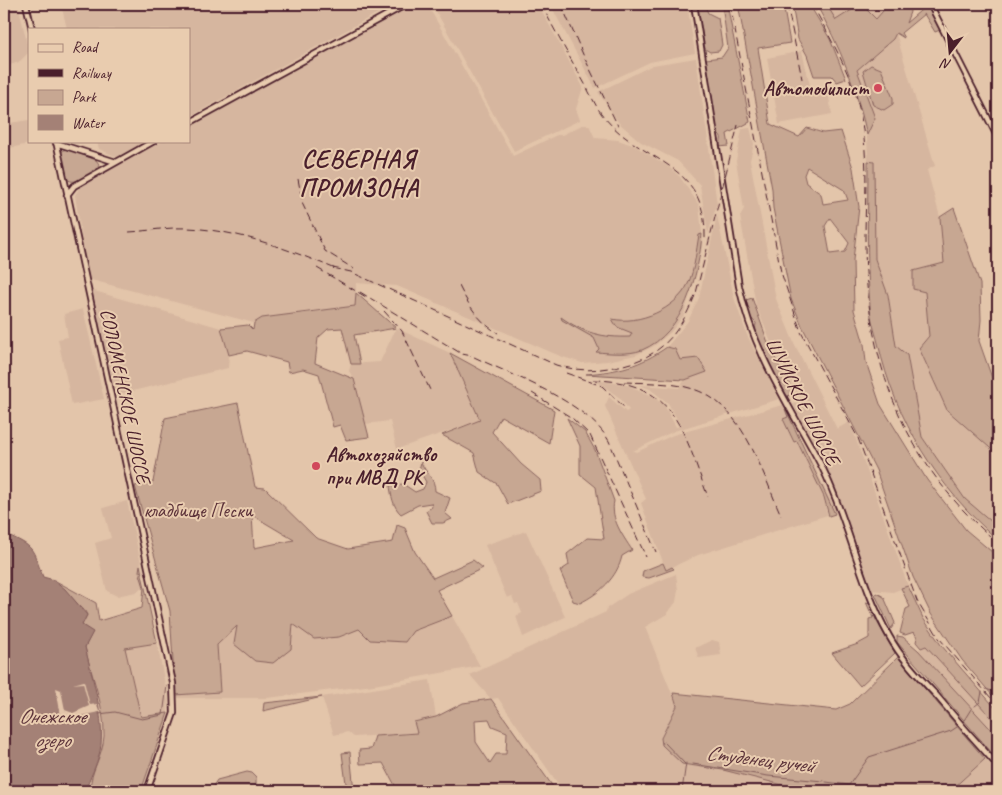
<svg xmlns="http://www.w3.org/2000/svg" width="1002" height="795" viewBox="0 0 1002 795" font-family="Caveat,sans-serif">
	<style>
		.built { fill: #d6b69f; fill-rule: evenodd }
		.green { fill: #c7a792; stroke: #88635e; fill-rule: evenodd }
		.water { fill: #a48176; stroke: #805a58 }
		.pier { fill: #e3c5aa }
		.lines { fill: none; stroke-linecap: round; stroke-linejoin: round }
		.stream { stroke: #805a58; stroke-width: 1 }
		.major-casing { stroke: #4a1f2b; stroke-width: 8 }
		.major { stroke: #e9ccaf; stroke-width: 4.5 }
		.rail { stroke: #4a1f2b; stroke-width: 1; stroke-dasharray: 8 4; stroke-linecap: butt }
		.poi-dot { fill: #d1495b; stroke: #e9ccaf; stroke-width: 2 }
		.labels { text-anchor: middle; stroke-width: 4; stroke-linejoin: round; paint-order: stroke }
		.poi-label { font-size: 20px; font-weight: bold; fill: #4a1f2b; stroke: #e9ccaf; text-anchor: end }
		.street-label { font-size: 20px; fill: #4a1f2b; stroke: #e9ccaf }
		.park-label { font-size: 20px; fill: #5d333a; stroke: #e9ccaf }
		.water-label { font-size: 21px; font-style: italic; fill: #5c333a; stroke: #e9ccaf }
		.district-label { font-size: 25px; font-weight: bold; letter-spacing: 1px; fill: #4a1f2b; stroke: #e9ccaf }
	</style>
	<rect width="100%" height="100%" fill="#e3c5aa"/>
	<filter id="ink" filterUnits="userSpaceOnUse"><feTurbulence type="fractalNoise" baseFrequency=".02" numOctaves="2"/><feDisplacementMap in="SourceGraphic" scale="10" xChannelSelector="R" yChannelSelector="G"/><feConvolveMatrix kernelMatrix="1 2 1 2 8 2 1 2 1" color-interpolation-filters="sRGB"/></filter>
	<g filter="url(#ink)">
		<path class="built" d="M4,4H18L29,52L19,62L4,67Z
			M61,4H394L189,117V29H67Z
			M414,4H427L513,156L557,135H562L582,125H589L595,138L618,140L635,146L669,167L680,177L699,205L703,243L684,315L671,332L654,346L636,355L607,361L582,363L560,356L397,286L356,283V306L263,318L254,323L88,279L75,195L80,187L163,141H189V127Z
			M432,4H538L583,87L576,109L580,120L514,151Z
			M550,4H687L695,53L650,62L595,88Z
			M821,4H861L835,21Z
			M862,4H889L876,19Z
			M896,33L935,166L927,170L940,217L944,263L913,271L925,292L929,336L919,349L947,410L998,455V527L965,499L922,437L907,356L896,346L888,295L875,259L873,162L868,161L867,135L875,118L857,70L893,39Z
			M802,51L811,90L827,87L832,114L779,124L767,58Z
			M696,58L717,204L708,234L700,185L678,161L641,142L619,123L598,92L653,65Z
			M5,106L10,123L29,120V141H45L4,149Z
			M750,128L754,144L750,160L776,299L794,343L837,429L849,422L852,428L908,586L893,592L871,590L834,486L793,404L801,400L774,350L756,305L740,216L744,209L736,161L742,129Z
			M97,141H146L117,157L99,149Z
			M717,215L734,298L747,335L779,399L674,431L633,451L637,452L673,435L783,405L837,512L698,555L666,570L641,503L646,499L605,406L609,397L626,412L629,410L620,398L595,380L627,385L652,396L664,405L676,427L681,426L668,403L650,389L640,385L679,388L685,380L706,372L680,360L675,349L667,347L688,321L699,298ZM785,409L787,410L835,514H827L824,497L797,441L794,442L783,419L788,417Z
			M91,290L221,328L229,355L228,368L116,395Z
			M83,309L104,399L72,405L58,339L68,337L64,314Z
			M396,328L450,353L480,420L397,449L390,421L365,424L354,379L349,371L351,364L380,362Z
			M127,501L143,572L140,566L139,571L144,587L136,592L117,596L107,591L95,543L111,538L103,508Z
			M526,531L565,617L523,637L516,616L522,613L518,603L515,604L512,596L507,598L485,545Z
			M676,574L678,590L676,602L667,614L645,627L677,706L661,738L682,764L723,770L807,791H563L498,698L491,699L470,675L606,612L607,608L628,594Z
			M452,616L480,666L374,685L267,698H176L175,695L220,692L217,645L238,625L292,623L339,637L359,629L413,631Z
			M712,640L719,642L721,655L699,658L695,648Z
			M157,643L168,700V713L141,717L125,648Z
			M926,646L998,725V737L918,650Z
			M430,680L436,717L415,722L417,733L354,737L348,732L334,735L322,697Z
			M985,759L998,773V791H950Z"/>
		<path class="green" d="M697,4H704L708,13L718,18L722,45L719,51L710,52L705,49Z
			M722,4H727L750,122L727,134L729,146L719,147C721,140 724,138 717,132L706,59L722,57L728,48Z
			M738,4H783L790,43L758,48L770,124L799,137L807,128L823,133L841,131L853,168L859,207L853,260L854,310L864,344L866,362L880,404L927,480L966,530L998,557V702L962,660L931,614L913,577L876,470L802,326L791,299L773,208L772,189ZM807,167L844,190L848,200L823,204L821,194L806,183L804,175ZM830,218L849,243L845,252L830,254L825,226Z
			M792,4H809L830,39L846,79L837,82L832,76H814L807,55L798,39Z
			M816,4H821L823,8L828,7L836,20L861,4L876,19L889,4H914L909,6L910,12L906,23L927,5L940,30L935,32L924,14L901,33L904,38L896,33L893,39L857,70L875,118L867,135C856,86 840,47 816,4Z
			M871,65L881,69L893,98V104L884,110L873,105L863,71Z
			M68,149L96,160L99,164L97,171C88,175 75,186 67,179L61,154L63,150Z
			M868,161L874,162L875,259L888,295L896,346L907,355L922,437L965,499L998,527V540C938,488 895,420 878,343C875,331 870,318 870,306C866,258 868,209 868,161Z
			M954,208L980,284L981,320L979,341L998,395V455L947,410L919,348L929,336L925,292L913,289V271L944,263L940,217Z
			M702,234C699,274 684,333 642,350C628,355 610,353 596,352L599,349L594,338L562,320L561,317C583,333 603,338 630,337L632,333L617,327L612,319C639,325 676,309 688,284C695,269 696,251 699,235Z
			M356,293L396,328L354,335L360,364H351L342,328L328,329L318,338L315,363L354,379L369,437L346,440L340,425L333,427L319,374L303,369L289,372L287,362L247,351L229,355L221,328L248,325L253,330L254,323L262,318L355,306Z
			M752,298L771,351L795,394L787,396C778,378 752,342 756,323C748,316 746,310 746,300Z
			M667,347L675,349L680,360L698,358L707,372L685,380L586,374C619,371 640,366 667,347Z
			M450,353L554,410L549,443L501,416L492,432L521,464L540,480L541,491L508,504L497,484L479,472L474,453L442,435L480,420Z
			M238,403L255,487L265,488L316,538L348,549L393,542L397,525L405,528L415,552L433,578L473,560L483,568L437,590L452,616L413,631L405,642L370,640L359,629L339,637L314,639L293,624L291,649L273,663L255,661L234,644L237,626L217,645L220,692L175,695L170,611L135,486L153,482L165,418ZM252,515L294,540L254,548Z
			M785,409L786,410L835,514L829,516L824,497L797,441L794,442L783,419L788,417Z
			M567,418L585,432L595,450L614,501C610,519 623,536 632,550L622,556C617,578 600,593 580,603L573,601L560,571L569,565L567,554L587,538L604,539L596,487L580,474V446Z
			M421,462C426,474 435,478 435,491L450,498L445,513L452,519L443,523H432L426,511L432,507L431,503L418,505L401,514C393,507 391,495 390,485L403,484L415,492L423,489L426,482L419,470Z
			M663,563L666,570L672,567L674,569L649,578L642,577L643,571Z
			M140,565L157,643L125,648L141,717L168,713L141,791H90C90,771 103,756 104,736C105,706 91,676 85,647L92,633L82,625L87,615L85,611L54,580L96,603L99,621L142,608L144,587L139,571Z
			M908,586L923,618L941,645L998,711V725L926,646L921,648L916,642L917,637L914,632L905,635L900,633L906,609L910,607L901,588Z
			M877,593L884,597L895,623L891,629L875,594Z
			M866,602L870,603L876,620L895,653L860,686L832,653L858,644L869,638V619L873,618Z
			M897,636L903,637L918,650L998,737V760L897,642Z
			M898,657L985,759L950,791H807L723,770L682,764L662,745L661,738L677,706L673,693L836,710L850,704Z
			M322,697L263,711L264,703Z
			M491,699L556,791H398L383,763L360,764L359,750L371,749L375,736L417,733L414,722L436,717L463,703ZM489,719L492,726L507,732L506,754H496L490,763L476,742L475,720Z
			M350,752L354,791H347L342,753Z
			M247,772L252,773L256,777V785L253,790L213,791V786L217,780Z"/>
		<path class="water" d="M4,533C36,548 31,546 43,577L54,580L65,589L87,615L82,625L93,632L85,647C92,677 106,721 100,751C97,765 90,778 85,791H4Z"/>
		<path class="pier" d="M84,681L90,705L97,704L99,712L75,717H61L56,688L61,690L65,710L73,713L89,706L83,683L73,684Z"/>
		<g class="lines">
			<path class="stream" d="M986,689L997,693L998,696
				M975,706L980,702L982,692
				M99,714L115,712L142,719L163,715L167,686
				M963,722L971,709
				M664,742L685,764
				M693,764L768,776L823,781
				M826,782L849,785L869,757L951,731L957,727
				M682,791L686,763"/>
			<defs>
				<path id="major" d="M26,4L32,29
					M694,4L739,286C754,355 790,406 822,467C849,521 859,583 889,636C901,658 919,677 936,695C956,719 977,743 998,766
					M930,4L998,138
					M189,123L407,4
					M56,141L173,683L174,713L147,791
					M56,143L116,162
					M67,195L74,186L154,141"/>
			</defs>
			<use href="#major" class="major-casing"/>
			<use href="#major" class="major"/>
			<path class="rail" d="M541,4C554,29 567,53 581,77C589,90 594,105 604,117C643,165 707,160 705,239
				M561,4L585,59L618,126
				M730,4L781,272L801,332L858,438L917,601L939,638L998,706
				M787,4L802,79
				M812,4C828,34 845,63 856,96C870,144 865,194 865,243C866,364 904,464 998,543
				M298,179L303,205L325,251L354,269
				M129,232C148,231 168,227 187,228C238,230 291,250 338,270
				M317,268L366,297
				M333,268L351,272L556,365C576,371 593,371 614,367C660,359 679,335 696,293L738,125
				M459,286C469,306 479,322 498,333
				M360,292L462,354L472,356C513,376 586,401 609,441L656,552
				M384,311L402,331L430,390
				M566,373L602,386L626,409
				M593,380C676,381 683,431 708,497
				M624,382C647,383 672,382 693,389C743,404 762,473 781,515
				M532,393L572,418L590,435L646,557"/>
		</g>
	</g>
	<g class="poi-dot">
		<circle cx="878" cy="88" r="5"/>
		<circle cx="316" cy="466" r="5"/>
	</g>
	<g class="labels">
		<g class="poi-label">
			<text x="868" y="95">Автомобилист</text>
			<text x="326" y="461" text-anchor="start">Автохозяйство<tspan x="326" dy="23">при МВД РК</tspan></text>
		</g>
		<g class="street-label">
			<text transform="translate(126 396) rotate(78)" y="7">СОЛОМЕНСКОЕ ШОССЕ</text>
			<text transform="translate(803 401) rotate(63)" y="7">ШУЙСКОЕ ШОССЕ</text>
		</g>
		<g class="park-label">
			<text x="198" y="517">кладбище Пески</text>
		</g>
		<g class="water-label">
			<text x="52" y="723">Онежское<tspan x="52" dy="24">озеро</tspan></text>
			<text transform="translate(760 759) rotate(7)" y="7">Студенец ручей</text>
		</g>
		<g class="district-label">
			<text x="359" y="167">СЕВЕРНАЯ<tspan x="359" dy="29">ПРОМЗОНА</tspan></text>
		</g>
	</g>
	<rect width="1002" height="795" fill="none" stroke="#e9ccaf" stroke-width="20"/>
	<rect x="10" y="10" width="982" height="775" fill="none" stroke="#4a1f2b" stroke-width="2" filter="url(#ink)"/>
	<rect x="28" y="28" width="162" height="115" fill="#e9ccaf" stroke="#a9877a"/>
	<rect x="38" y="44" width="25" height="8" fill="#e9ccaf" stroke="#a9877a"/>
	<text x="72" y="52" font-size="15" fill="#4a1f2b">Road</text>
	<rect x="38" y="69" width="25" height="8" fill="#4a1f2b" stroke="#a9877a"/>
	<text x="72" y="78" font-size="15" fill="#4a1f2b">Railway</text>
	<rect x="38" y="90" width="25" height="15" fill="#c7a792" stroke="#a9877a"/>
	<text x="72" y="102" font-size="15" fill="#4a1f2b">Park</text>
	<rect x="38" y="115" width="25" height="15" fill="#a48176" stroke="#a9877a"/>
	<text x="72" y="128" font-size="15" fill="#4a1f2b">Water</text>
	<g transform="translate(950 52) rotate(196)" stroke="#e9ccaf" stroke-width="4" paint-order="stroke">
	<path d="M0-4L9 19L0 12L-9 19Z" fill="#4a1f2b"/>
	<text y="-8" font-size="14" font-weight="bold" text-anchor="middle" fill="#4a1f2b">N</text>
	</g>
</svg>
